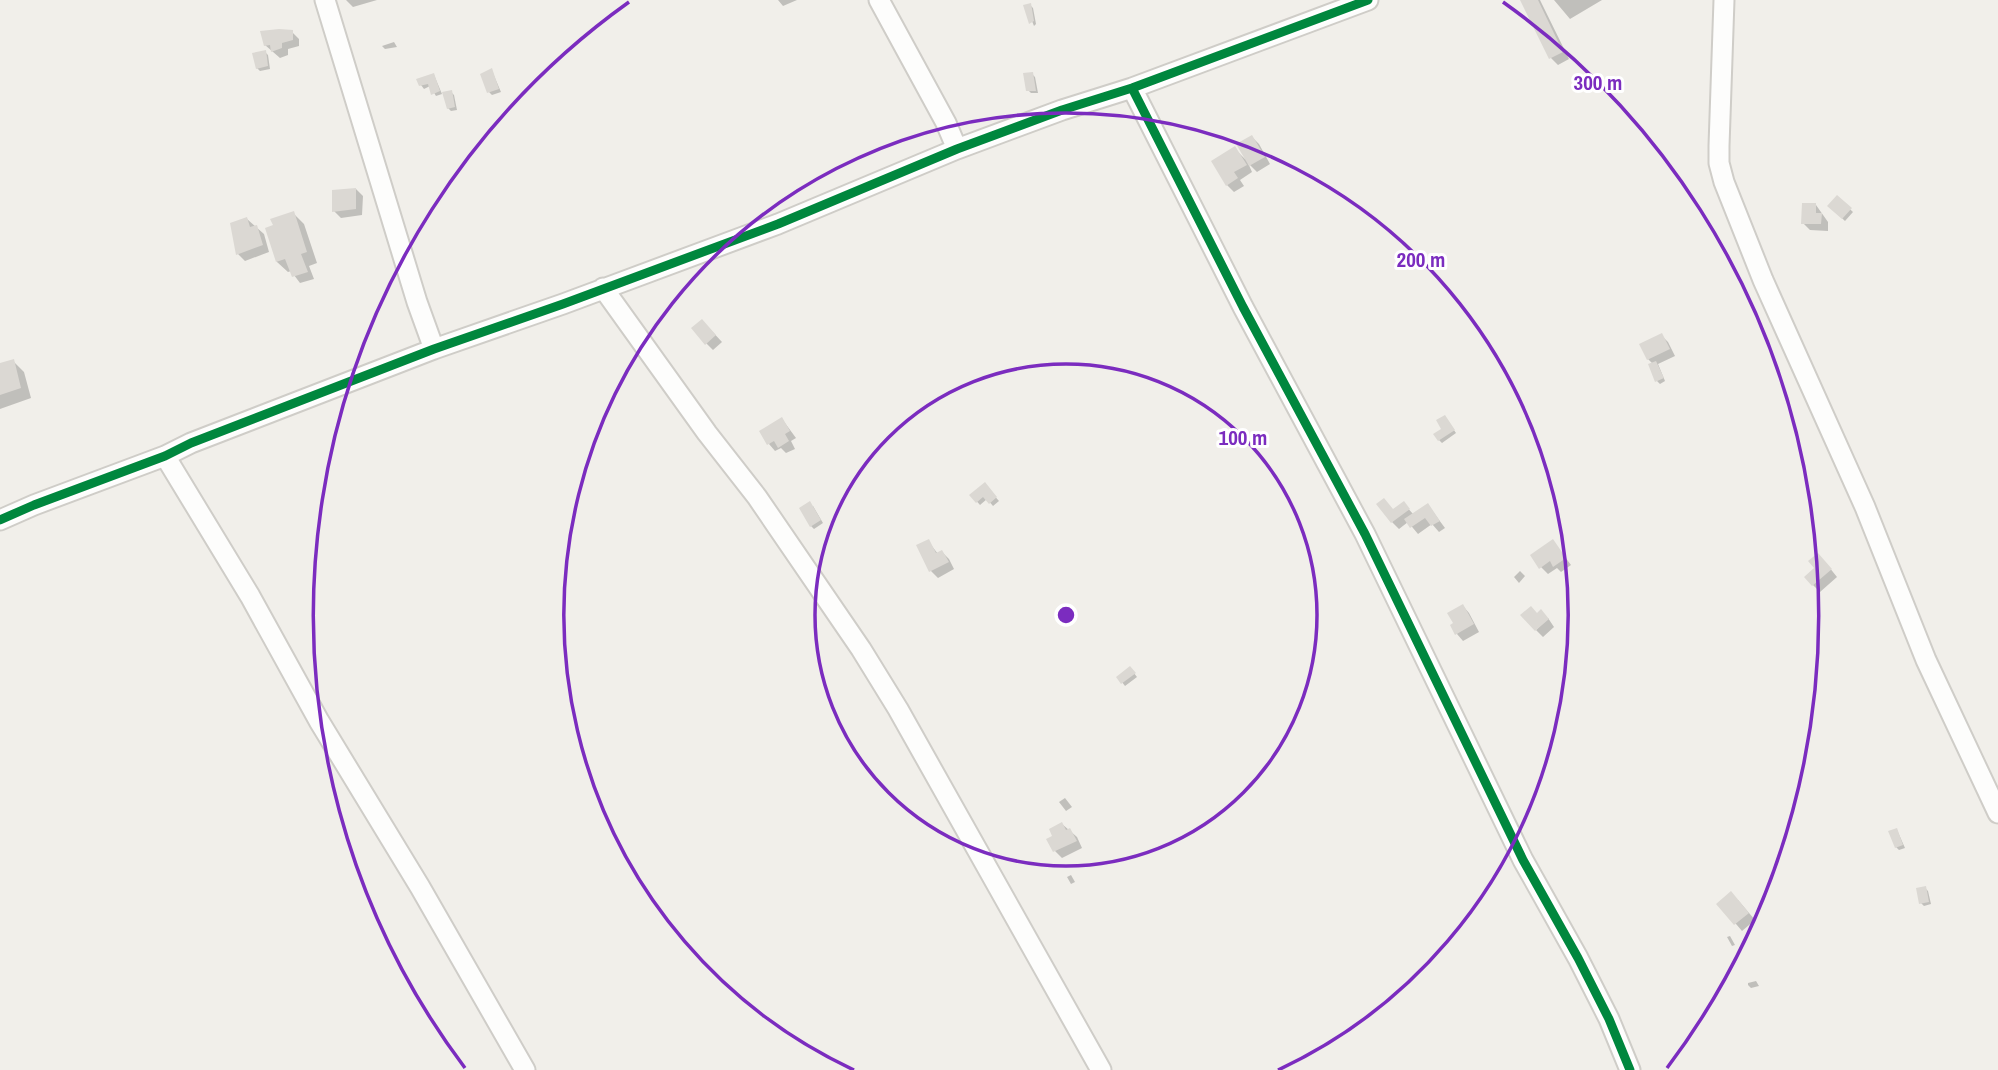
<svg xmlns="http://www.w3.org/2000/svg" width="1998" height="1070" viewBox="0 0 1998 1070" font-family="'Archivo Narrow',sans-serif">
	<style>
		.shadow { fill: #0003 }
		.building { fill: #dbd8d3 }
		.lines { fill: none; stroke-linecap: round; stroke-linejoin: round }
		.minor-casing { stroke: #cfcdc8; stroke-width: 23 }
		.minor { stroke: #fdfdfc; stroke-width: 19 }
		.cycleway-casing { stroke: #fff; stroke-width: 13 }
		.cycleway { stroke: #00873e; stroke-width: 9 }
		.ring { fill: none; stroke: #7b2cbf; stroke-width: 3.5 }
		.centre { fill: #7b2cbf; stroke: #fff; stroke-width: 3.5 }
		.ring-label { font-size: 21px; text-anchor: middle; font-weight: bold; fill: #7b2cbf; stroke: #fff; stroke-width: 6; stroke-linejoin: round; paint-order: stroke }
	</style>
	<rect width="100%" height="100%" fill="#f1efea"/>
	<path class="shadow" d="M346,0H377L353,7Z
		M778,0H797L783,6Z
		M1522,0H1540L1569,59L1558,65L1551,58Z
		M1554,0H1602L1570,19Z
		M1030,5L1033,8L1036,24L1034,26L1026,6Z
		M292,32L299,39V46L288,49V55L280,58L265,45Z
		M394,42L397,47L385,49L382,46Z
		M265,52L268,55L270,69L260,71L257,68Z
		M492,71L501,92L492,95L489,92Z
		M1032,74L1035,77L1038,93H1031L1028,90Z
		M434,75L442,94L436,96L430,86L424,89L421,85Z
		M451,92L454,95L457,110L451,111L448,108Z
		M1252,137L1259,144L1270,164L1257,172L1248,163L1252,172L1240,180L1244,186L1234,192L1227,185L1235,149L1245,159Z
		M356,189L363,196L362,215L341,218L334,211Z
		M1837,197L1853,212L1845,221L1829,206Z
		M1816,205L1828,222V231L1810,230L1803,223Z
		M293,213L304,224L317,263L309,266L314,279L300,283L291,271L288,272L277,262L275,227Z
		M247,219L264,234L269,252L245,261L238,254Z
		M709,328L722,342L713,350L706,343Z
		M1661,335L1668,342L1675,356L1658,364L1665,381L1660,384L1657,381L1653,364L1648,359Z
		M13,361L24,372L31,398L0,409V365Z
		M782,419L796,438L791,441L795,449L786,453L781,448L775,451L769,444Z
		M1447,420L1456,433L1442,443L1439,440Z
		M985,485L999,501L993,506L987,499L980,505L972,496Z
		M1404,504L1414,515L1428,505L1445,528L1439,532L1432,524L1418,534L1408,522L1399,529L1392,522Z
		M813,506L823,523L814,529L811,526Z
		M928,541L938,554L942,552L949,559L954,569L938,578L931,571Z
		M1553,541L1571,565L1561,572L1557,568L1548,574L1541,567Z
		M1825,562L1837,577L1820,592L1813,585Z
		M1520,571L1525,576L1519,583L1514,577Z
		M1463,606L1469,613L1479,632L1463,641L1457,634Z
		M1548,618L1554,627L1543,637L1536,630Z
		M1130,668L1137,677L1125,686L1118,677Z
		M1065,798L1072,807L1066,811L1059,802Z
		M1062,824L1077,837L1082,848L1062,858L1055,851V836Z
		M1897,830L1905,848L1899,850L1896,847Z
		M1071,875L1075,882L1071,884L1067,877Z
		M1925,888L1928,891L1931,904L1924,906L1921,903Z
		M1738,900L1755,920L1742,931L1719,904Z
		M1730,936L1735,945L1732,946L1727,937Z
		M1756,981L1759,986L1751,988L1748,985V983Z"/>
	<path class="building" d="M1520,0H1538L1563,52L1549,59Z
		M1031,3L1034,21L1029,24L1023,5Z
		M279,29L293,30V40L282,43V48L271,52L270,45L264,46L260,31Z
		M266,50L268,66L256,69L252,53Z
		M492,68L499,89L487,93L480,74Z
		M1033,72L1036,91H1026L1023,73Z
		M434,73L440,91L431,95L428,84L419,86L416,79Z
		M452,90L455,107L447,109L442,92Z
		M1252,135L1265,157L1249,166L1236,144Z
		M1235,146L1247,165L1234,172L1238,178L1226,186L1211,161Z
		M356,188V209L332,212V190Z
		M1837,195L1852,208L1842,219L1827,206Z
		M1802,203H1816V213H1822L1821,224H1801Z
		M294,211L307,252L301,254L308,272L292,277L285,259L276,262L265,228L273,225L270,219Z
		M247,217L250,227L257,225L263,245L236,255L230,223Z
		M702,319L716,335L705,345L691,328Z
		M1662,333L1670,349L1647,360L1639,344Z
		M14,359L21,388L0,395V363Z
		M1656,361L1664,378L1655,382L1648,364Z
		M1445,415L1455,430L1438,441L1433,434L1441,429L1436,420Z
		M782,417L790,431L785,434L789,441L778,448L774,441L767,445L759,431Z
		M985,482L997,497L989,504L983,497L976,503L969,495Z
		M1384,498L1393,509L1404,501L1410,509L1391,523L1376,504Z
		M810,501L821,520L810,527L799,508Z
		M1428,503L1440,521L1431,526L1425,518L1410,528L1404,519Z
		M929,539L936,553L942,550L949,562L929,572L916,545Z
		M1553,539L1566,558L1553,567L1550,561L1539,569L1530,555Z
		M1818,553L1832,569L1812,586L1804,577L1814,568L1808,561Z
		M1463,604L1474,624L1455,635L1450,625L1453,623L1447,613Z
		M1531,606L1537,613L1541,609L1549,619L1535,631L1520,615Z
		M1130,666L1136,673L1121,684L1116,677Z
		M1062,822L1066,830L1070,828L1077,841L1053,852L1046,839L1052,836L1049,829Z
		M1897,828L1903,845L1895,848L1888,831Z
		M1926,886L1929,902L1919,904L1916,888Z
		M1731,891L1749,913L1734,925L1716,904Z"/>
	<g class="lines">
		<defs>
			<path id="minor" d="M325,0L417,302L434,349
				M879,0L946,123L957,149
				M1724,0L1719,146V163L1724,182L1763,280L1865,507L1926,660L1998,813
				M1132,88L1243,307L1365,534L1523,860L1578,958L1609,1019L1630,1070
				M603,288L707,433L757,497L861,649L898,709L1101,1070
				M165,456L250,596L319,721L420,887L525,1070
				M0,520L34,505L165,456L191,443L434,349L563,304L778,224L957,149L1062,110L1132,88L1368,0"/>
		</defs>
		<use href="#minor" class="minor-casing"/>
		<use href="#minor" class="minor"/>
		<defs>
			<path id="cycleway" d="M1132,88L1243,307L1365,534L1523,860L1578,958L1609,1019L1630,1070
				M0,520L34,505L165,456L191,443L434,349L563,304L778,224L957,149L1062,110L1132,88L1368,0"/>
		</defs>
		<use href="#cycleway" class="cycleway-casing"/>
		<use href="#cycleway" class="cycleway"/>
	</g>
	<g class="ring">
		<circle cx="1066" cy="615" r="251"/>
		<path d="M854 1070A502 502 0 1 1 1278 1070"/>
		<path d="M465 1068A753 753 0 0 1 629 2M1503 2A753 753 0 0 1 1667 1068"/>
	</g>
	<circle cx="1066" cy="615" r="10" class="centre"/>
	<g class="ring-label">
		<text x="1598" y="90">300 m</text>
		<text x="1421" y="267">200 m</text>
		<text x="1243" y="445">100 m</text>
	</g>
</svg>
